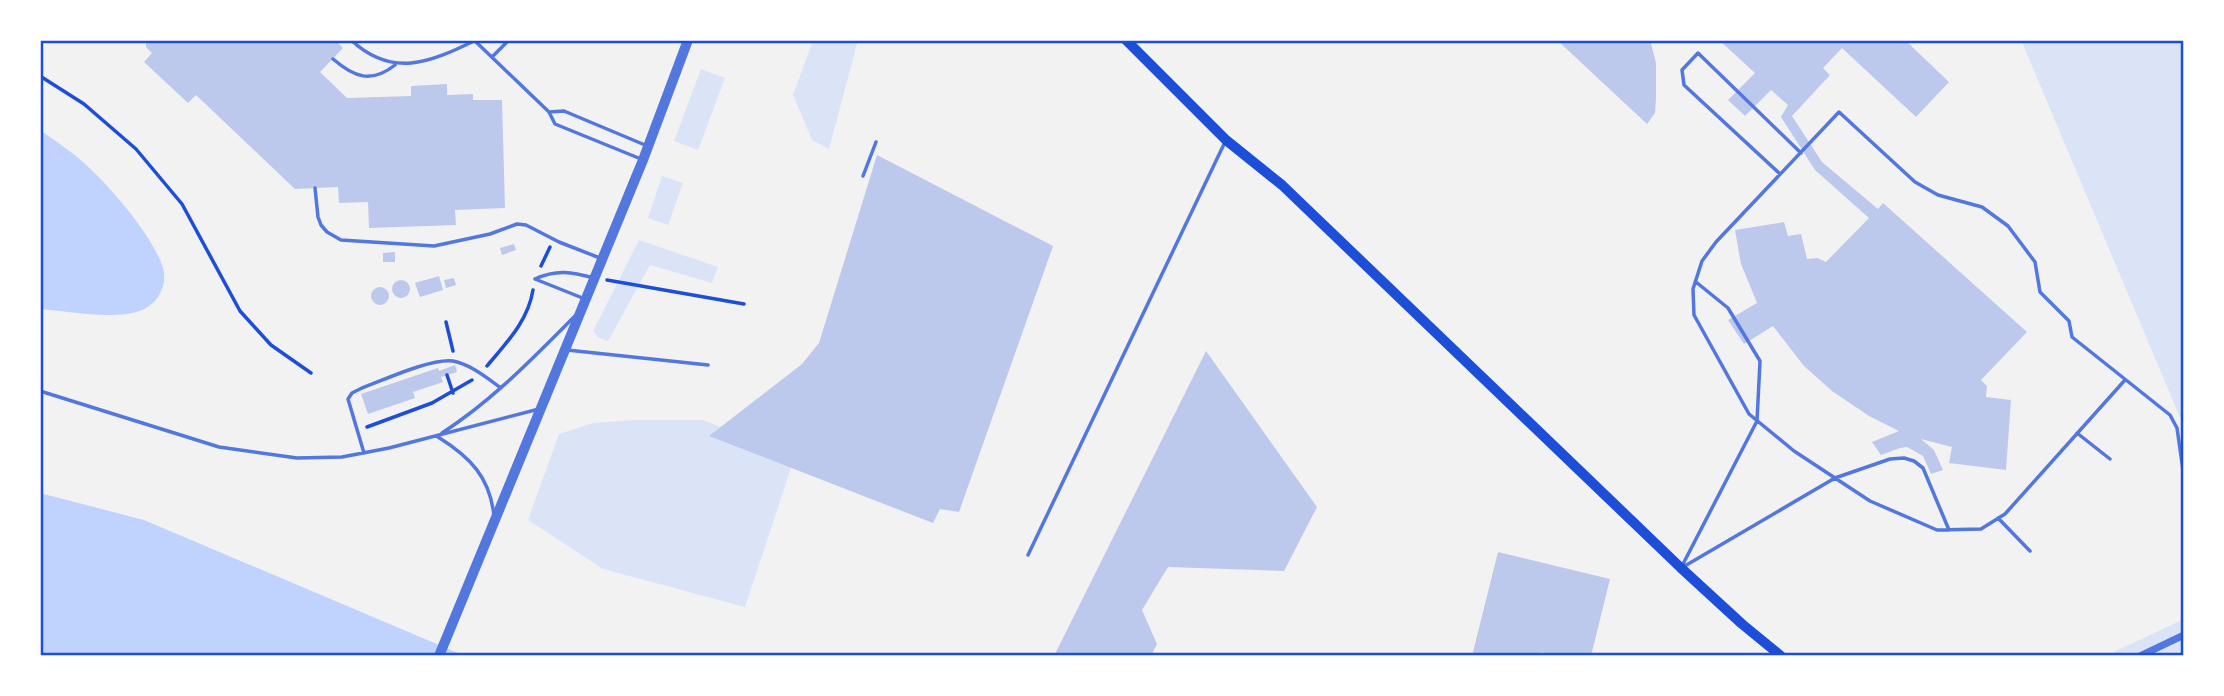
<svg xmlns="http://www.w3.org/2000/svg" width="2224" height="696" viewBox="0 0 2224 696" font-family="'Noto Serif',serif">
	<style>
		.green { fill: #dbe4f7 }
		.water { fill: #bfd3fe }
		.building { fill: #bdc9ec }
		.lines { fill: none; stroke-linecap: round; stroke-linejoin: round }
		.path { stroke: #1d4ed8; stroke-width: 3.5 }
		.service { stroke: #5277de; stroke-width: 3.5 }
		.minor { stroke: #5277de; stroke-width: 7 }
		.tertiary { stroke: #5277de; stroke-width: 10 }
		.secondary { stroke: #1d4ed8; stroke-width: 10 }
		.neatline { fill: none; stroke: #1d4ed8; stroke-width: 2.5 }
	</style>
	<rect width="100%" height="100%" fill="#f2f2f2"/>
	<path class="green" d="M813,40H858L829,149L812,140L793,95Z
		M2021,40H2184V427Z
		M701,69L725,78L698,150L674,141Z
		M662,176L683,183L668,225L648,218Z
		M639,240L718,267L712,283L650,265L608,341L599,338L593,331Z
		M633,420H703L795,456L745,607L603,569L528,520L559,434L593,423Z
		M2184,619V656H2105Z"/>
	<path class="water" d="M40,130C55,141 71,151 84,163C109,185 151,234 162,265C169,283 159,303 142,310C115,321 69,311 40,309Z
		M40,493L144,520L465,656H40Z"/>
	<path class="building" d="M146,40H335L343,48L320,72L347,98L411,96V86L447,84V95L473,94V100H502L505,208L455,210L456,225L369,228L368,202L339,203L338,187L295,189L196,95L188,103L144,62L152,53L146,47Z
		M1557,40H1650L1656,63V98L1655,113L1647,124Z
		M1719,40H1905L1949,82L1916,117L1842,48L1823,68L1830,75L1792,116L1822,162L1878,209L1883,203L2027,332L1981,380L1987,386L1986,397L2011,400L2006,470L1949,463L1952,447L1921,439L1934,450L1943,470L1931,474L1923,456L1907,447L1900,448L1881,455L1872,442L1899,431L1869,416L1832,391L1804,366L1773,326L1744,344L1728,320L1757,303L1741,264L1735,230L1784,222L1788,236L1801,234L1807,259L1817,258L1826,262L1869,218L1815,170L1781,117L1788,105L1771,90L1745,116L1728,100L1755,73Z
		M877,155L1053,246L959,512L940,509L933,523L709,436L802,364L819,343Z
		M514,244L516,250L502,255L500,248Z
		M395,252V262H383V253Z
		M439,276L443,290L420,297L415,283Z
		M454,278L456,285L446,288L444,280Z
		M392 289a9 9 0 1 1 18 0a9 9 0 1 1-18 0Z
		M371 296a9 9 0 1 1 18 0a9 9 0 1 1-18 0Z
		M1206,351L1317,507L1284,571L1168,567L1142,610L1157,644L1151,656H1054Z
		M455,365L457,372L441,377L443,382L413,392L415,398L368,414L361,394L438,368L439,371Z
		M1498,552L1610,579L1591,656H1555L1541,652V656H1472Z"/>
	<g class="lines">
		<path class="path" d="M40,76L84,104L136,149L182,204L240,311L271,345L311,373
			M541,266L550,247
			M607,280L744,304
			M446,322L453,351
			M487,366C507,342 528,321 533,290
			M447,375L453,393
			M367,427L432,403L472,380"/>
		<path class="service" d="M351,40C392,78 429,63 474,41
			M474,40L549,112L555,124L641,159
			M492,57L509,40
			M333,59C354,77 371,84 395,65
			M549,112L564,111L645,145
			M1780,174L1684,85L1682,70L1698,53L1801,153
			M863,176L876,142
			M315,188L318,217L321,225L327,232L341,240L434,246L490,234L517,224L526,225L559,242L600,258
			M535,279C557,269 572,272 594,278
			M535,279L585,299
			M567,350L708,365
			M2125,380L2005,514L1981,529L1937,530L1870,501L1794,451L1749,414L1694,315L1693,289L1702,261L1716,242L1839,112L1915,182L1938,195L1982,207L2008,226L2035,262L2040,292L2069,321L2072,337L2170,415L2177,428L2184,477
			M40,391L219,447L297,458L342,457L389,448L539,409
			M442,433C492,401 533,358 575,316
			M2077,433L2110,459
			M438,437C470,457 490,477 494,516
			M364,453L348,399L352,393L362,388C384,380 431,358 453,361C470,364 487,378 501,388
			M1998,518L2030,551
			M1028,555L1225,142
			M1682,566L1757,421L1760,361L1728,308L1696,282
			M1683,567L1835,478L1890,459L1904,458L1914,461L1923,468L1949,530"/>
		<path class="minor" d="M2140,656L2184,635"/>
		<path class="tertiary" d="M439,656L643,160L688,40"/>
		<path class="secondary" d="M1126,40L1226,140L1282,185L1681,568L1742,624L1781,656"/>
	</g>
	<rect width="2224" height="696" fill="none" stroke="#ffffff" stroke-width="84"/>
	<rect x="42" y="42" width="2140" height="612" class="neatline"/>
</svg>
